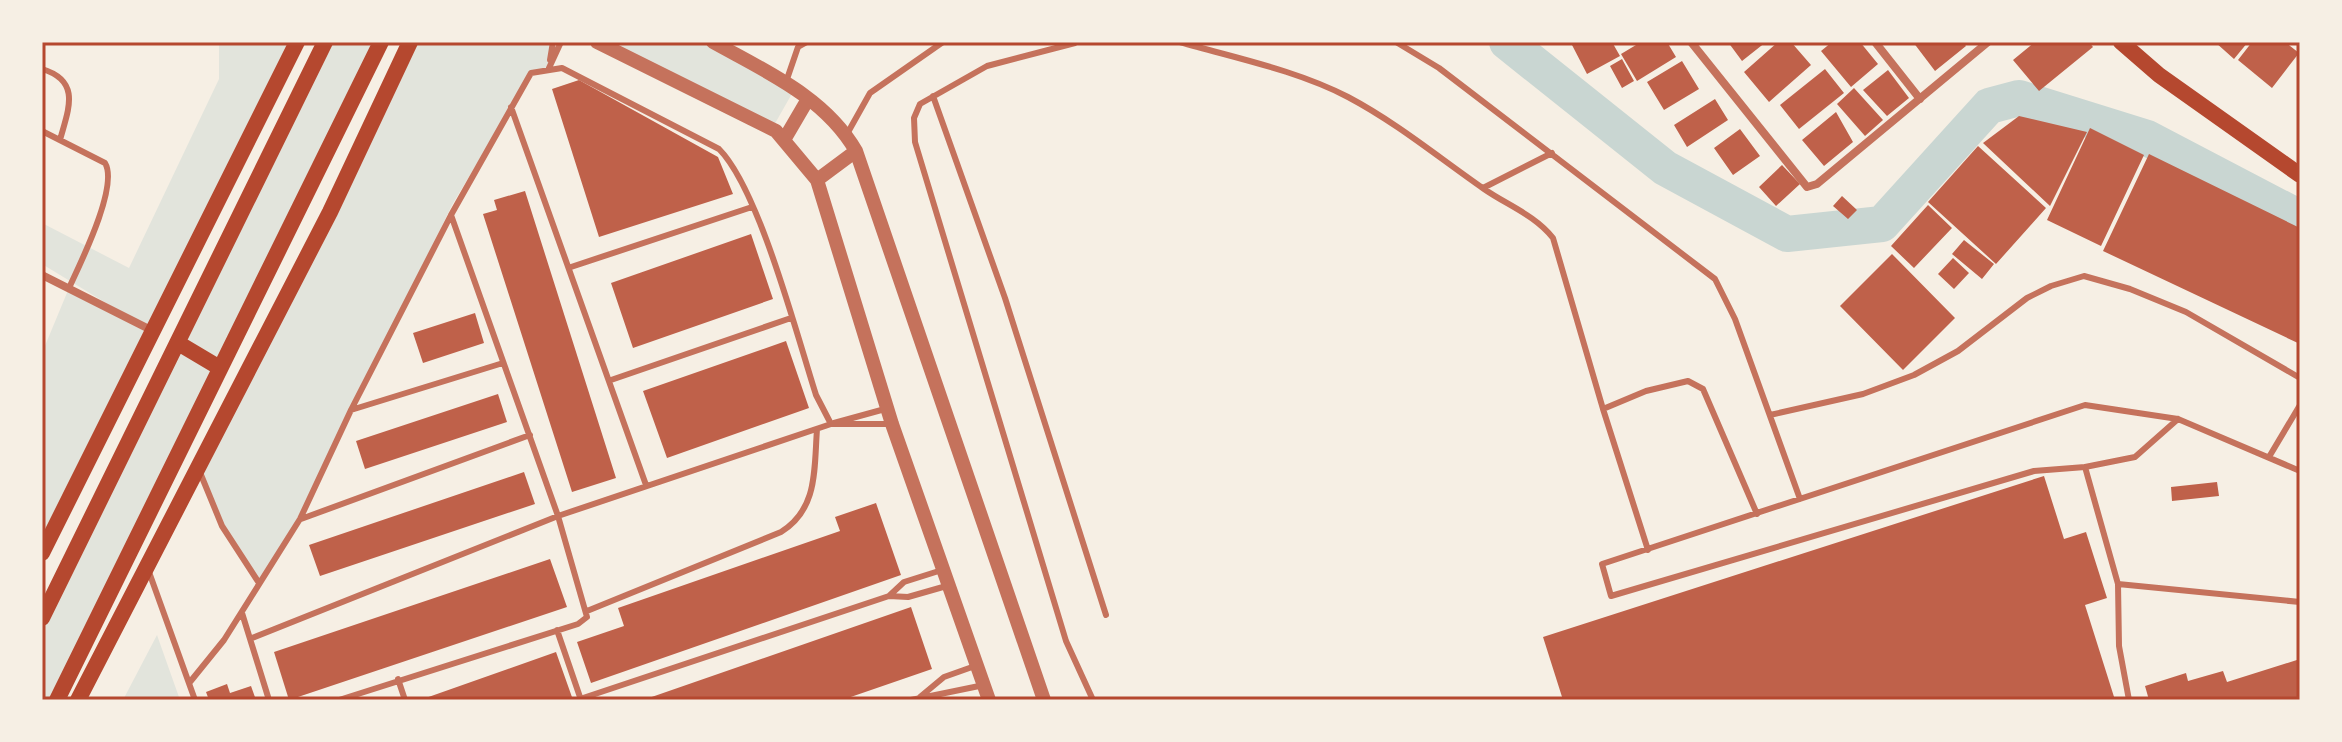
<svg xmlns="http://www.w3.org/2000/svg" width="2342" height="742" viewBox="0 0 2342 742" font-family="'Roboto Condensed',sans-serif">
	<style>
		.green { fill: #e2e4dc }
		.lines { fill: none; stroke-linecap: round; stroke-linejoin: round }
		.river { stroke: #c9d6d2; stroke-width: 36 }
		.building { fill: #bf614a }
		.service { stroke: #c5725c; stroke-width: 6 }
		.minor { stroke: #c5725c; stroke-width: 8 }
		.tertiary { stroke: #c5725c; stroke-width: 14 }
		.secondary { stroke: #b5482f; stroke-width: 16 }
		.neatline { fill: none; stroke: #b5482f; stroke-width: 3 }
	</style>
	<rect width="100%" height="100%" fill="#f6efe4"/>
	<path class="green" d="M219,42H296L42,559V353L69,288L139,323L42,264V223L129,268L219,79Z
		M325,42H381L57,700H42V618Z
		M410,42H552L548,67L531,73L452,205L300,519L259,583L222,526L198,468Z
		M600,42H712L794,90L773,127Z
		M157,635L180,700H123Z"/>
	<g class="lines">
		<path class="river" d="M1507,42L1665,168L1787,234L1882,224L1989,106L2019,98L2147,138L2300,218"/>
	</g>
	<path class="building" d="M1578,42H1612L1620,56L1587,74L1572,45Z
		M1641,42H1667L1676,57L1637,81L1621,54Z
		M1728,42H1766L1742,61Z
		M1778,42H1791L1811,65L1769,102L1744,72Z
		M1832,42H1860L1878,64L1851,87L1821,51Z
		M1913,42H1963L1966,46L1935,71Z
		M2035,42H2089L2093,47L2039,91L2013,60Z
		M2215,42H2248L2234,59Z
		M2252,42H2285L2299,53L2272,88L2238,60Z
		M1622,59L1634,81L1622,88L1610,66Z
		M1682,61L1699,89L1664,110L1647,82Z
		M1825,69L1844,93L1799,129L1780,105Z
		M1888,70L1909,98L1887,116L1863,90Z
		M579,80L718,157L733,194L599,237L552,89Z
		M1854,88L1883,120L1865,136L1837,104Z
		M1715,99L1728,120L1687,147L1674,125Z
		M1836,112L1853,142L1824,166L1802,140Z
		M2019,116L2087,132L2050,206L1983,143Z
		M2090,128L2144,155L2101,246L2047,220Z
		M1740,129L1760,156L1733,175L1714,148Z
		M1978,146L2046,208L1996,264L1928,202Z
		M2149,154L2300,228V344L2103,251Z
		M1782,165L1800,184L1776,206L1759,187Z
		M525,191L616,478L572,492L483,214L497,210L494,200Z
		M1842,196L1857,210L1848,219L1833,206Z
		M1928,205L1952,228L1914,268L1891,246Z
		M751,234L773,299L633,348L611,283Z
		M1964,240L1994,264L1982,279L1952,254Z
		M1892,254L1955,318L1903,370L1840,306Z
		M1953,258L1969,273L1954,289L1938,274Z
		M475,313L484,343L423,363L413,333Z
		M786,341L809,408L667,458L643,391Z
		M498,394L507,422L365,469L356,441Z
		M524,472L535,504L320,576L309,545Z
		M2044,476L2064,539L2086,532L2107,598L2085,605L2115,700H1563L1543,637Z
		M2217,482L2219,496L2172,501L2171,487Z
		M876,503L901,575L591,683L577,642L624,626L618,608L840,531L835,517Z
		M550,559L567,607L289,700L274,652Z
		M911,607L932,669L842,700H643Z
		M556,652L573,700H420Z
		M2300,659V700H2149L2145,686L2186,673L2188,681L2223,671L2227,682Z
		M227,684L230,693L251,686L256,700H209L206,692Z"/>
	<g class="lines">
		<path class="service" d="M1180,42C1235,58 1296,70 1348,97C1397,123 1438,157 1484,189C1507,205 1535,215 1553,238L1603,409L1646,391L1688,381L1703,389L1757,514
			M1396,42L1439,68L1715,279L1735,319L1800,499
			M1075,43L987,66L920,104L914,118L915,142L1066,641L1093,700
			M550,60L553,42
			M549,68L561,42
			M42,69C82,81 68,110 60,140
			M786,82L798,47L807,42
			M933,96L1005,298L1106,615
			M511,107L646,485
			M42,131L105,163C119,186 80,264 69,288
			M847,134L870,93L943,42
			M1483,188L1552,153
			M571,267L752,207
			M611,380L791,318
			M1603,409L1648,550
			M351,410L503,363
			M1770,415L1863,394L1914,375L1958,351L2027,298L2051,286L2084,276L2130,289L2186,312L2300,378
			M2178,419L2135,457L2085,467L2034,471L1611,596L1602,564L2085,405L2178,419L2300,471
			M834,423L885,409
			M831,424H891
			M2269,457L2300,405
			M2085,467L2118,584L2119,646L2129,700
			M199,470L222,526L259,583
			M301,519L530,435
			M149,572L195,700
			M2118,584L2300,602
			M889,596L904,582L942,570
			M587,611L781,532C818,509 814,470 817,429
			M242,613L269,700
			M557,630L581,700
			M398,679L405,700
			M190,682L224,640L300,519L351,410L451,215L531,73L562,68L719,149C759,189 797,336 816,395L831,424L558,516L252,638
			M920,697L944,677L975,666
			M580,699L889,596L908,597L950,585
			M339,700L578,624L587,617L558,516L451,215
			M911,700L984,685
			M1290,700H1317"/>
		<path class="minor" d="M1691,42L1807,187L1817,184L1988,42
			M1875,42L1920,99
			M42,275L153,331"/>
		<path class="tertiary" d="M597,42L776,131L817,180L892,424L989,700
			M713,42C765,71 825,97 856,151L1044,700
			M784,140L808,99
			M817,180L856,151"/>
		<path class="secondary" d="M2121,42L2159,75L2300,175
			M178,343L220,368
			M42,553L297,42
			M42,618L325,42
			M57,700L381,42
			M78,700L330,212L410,42"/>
	</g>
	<rect width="2342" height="742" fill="none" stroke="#f6efe4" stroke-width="88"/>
	<rect x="44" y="44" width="2254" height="654" class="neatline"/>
</svg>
